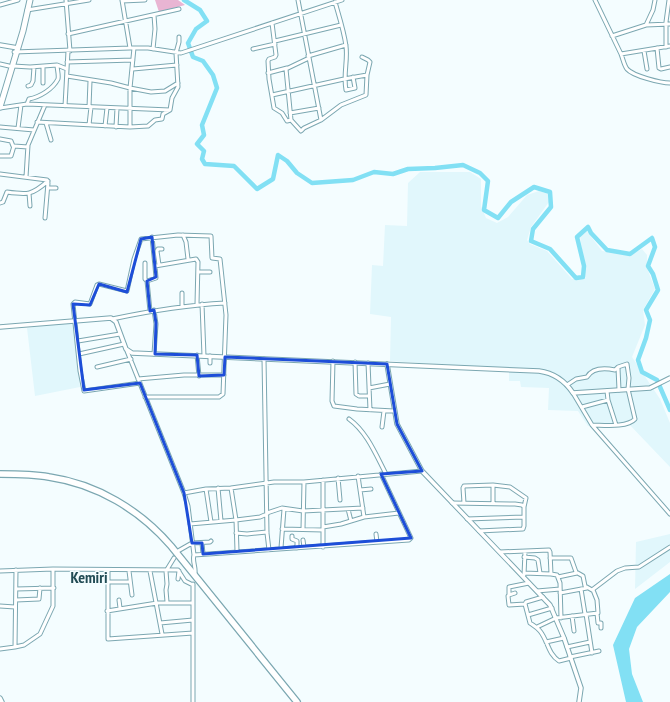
<svg xmlns="http://www.w3.org/2000/svg" width="670" height="702" viewBox="0 0 670 702" font-family="'PT Sans Narrow',sans-serif">
	<style>
		.built { fill: #e1f7fc }
		.green { fill: #e9b5d3 }
		.water { fill: #82e0f4 }
		.lines { fill: none; stroke-linecap: round; stroke-linejoin: round }
		.river { stroke: #82e0f4; stroke-width: 4.5 }
		.minor-casing { stroke: #7ba7b1; stroke-width: 5 }
		.tertiary-casing { stroke: #7ba7b1; stroke-width: 5.5 }
		.trunk-casing { stroke: #7ba7b1; stroke-width: 7 }
		.motorway-casing { stroke: #7ba7b1; stroke-width: 8 }
		.minor { stroke: #fff; stroke-width: 3 }
		.tertiary { stroke: #fff; stroke-width: 3.5 }
		.trunk { stroke: #fff; stroke-width: 5 }
		.motorway { stroke: #fff; stroke-width: 5.5 }
		.marked { fill: none; stroke: #1d4ed8; stroke-width: 3; stroke-linejoin: round }
		.labels { text-anchor: middle; stroke-width: 3; stroke-linejoin: round; paint-order: stroke }
		.quarter-label { font-size: 16px; font-weight: bold; fill: #224c55; stroke: #f4fdff }
	</style>
	<rect width="100%" height="100%" fill="#f4fdff"/>
	<path class="built" d="M420,172H470L481,179V206L486,218L497,223L508,217L527,195L539,191L548,194L549,202L531,227L527,240L530,244L547,251L572,279L586,278L580,236L586,230L602,251L630,255L642,249L647,255V268L655,289L643,310L645,325L632,357L660,399L670,423V467L627,422L588,426L578,411L548,410L549,388L521,387L520,381H509V369L390,361L391,317L370,314L372,265L383,266L385,225L407,226L408,183Z
		M73,321L80,387L35,396L27,328Z
		M670,534V562L635,589L636,542Z"/>
	<path class="green" d="M155,0H178L185,5L159,12Z"/>
	<path class="water" d="M670,574V592L637,627L629,649L632,674L643,702H626L613,645L635,598Z"/>
	<g class="lines">
		<path class="river" d="M184,0L200,10L207,21L196,29L188,43L193,57L203,61L213,75L217,88L202,125L204,135L197,144L204,151L202,159L205,164L234,166L257,189L273,179L278,155L287,161L297,173L312,183L353,180L374,172L393,174L408,169L435,168L463,165L480,173L488,181L484,210L498,218L511,202L534,187L550,192L551,207L533,229L531,241L550,249L576,278L583,277L584,266L577,237L588,227L591,233L607,250L630,254L652,238L655,247L648,266L653,274L658,290L646,310L650,320L646,338L638,360L642,372L657,380L670,410"/>
		<defs>
			<path id="minor" d="M66,0L70,51
				M122,0L130,48
				M595,0L621,54L670,46
				M122,1L145,0
				M335,2C339,16 344,31 346,46C348,61 343,74 346,90L355,88L353,77
				M0,5L18,0
				M27,10L89,0
				M272,23L276,55L275,57L269,59L268,61L269,79L274,108L282,113L287,121L291,120L286,69L309,58
				M646,25L653,10L655,0
				M68,34L179,9
				M612,36L646,25L670,24
				M275,41L341,25
				M666,47V22L669,0
				M657,48L659,68L661,69L670,67
				M153,49L155,29L154,15
				M253,49L275,44
				M644,51L647,69
				M14,52L130,48H148L181,53L342,0
				M621,54C623,59 624,65 627,69C633,76 661,83 670,83
				M308,56L346,45
				M67,62L133,60
				M0,64L9,66
				M13,66L30,67L57,65L67,69
				M43,67V83
				M133,69L177,65
				M268,73L287,68
				M67,76L111,83L130,88L151,92L165,91L178,83
				M28,86L31,85L33,81L34,67
				M272,95L344,79L367,75
				M27,104L29,99C40,97 53,89 58,79C59,75 57,69 57,65
				M65,106L68,51
				M89,107L90,81
				M0,108L27,104L170,110
				M290,113L319,108
				M291,120L301,131L304,128L321,120L298,0
				M321,120L341,105L366,95L367,75L370,62L368,60L362,57
				M37,122L130,127L148,126L155,120L162,119L163,114L170,110L172,98L178,87L176,53L179,42V37
				M46,123L51,140
				M89,125L91,107
				M105,126L107,108
				M0,127L34,130
				M116,127L117,108
				M130,127V88L134,48
				M18,128L21,105
				M0,139L11,141L13,146
				M0,156H11L14,146L28,147
				M0,174L47,180L48,183L45,218
				M26,177L28,145L45,105
				M48,188H56
				M29,193L30,206
				M0,203L3,202L7,192C28,195 32,195 48,181
				M183,235L186,242L188,259
				M152,237L155,266
				M145,263V279L147,281
				M159,265L157,251L158,249H162
				M198,272H210
				M202,304L204,356
				M182,307V293
				M154,310L156,324L154,354
				M150,311L147,281L156,278L155,266L196,259L198,262L197,304
				M112,319C150,311 187,305 225,303
				M78,341L120,334
				M127,351L184,493L188,506L194,555C192,561 196,567 195,573
				M79,354L124,344
				M197,355L199,376
				M264,359L267,533L269,550
				M333,361L332,401L334,406L357,409L394,411
				M355,362L356,394L359,396H369
				M210,363V356
				M368,363L370,410
				M97,367L131,359
				M618,368L619,390
				M138,379L184,375H224
				M140,383L84,391L80,371L73,304L75,302L90,304L97,285L99,284L127,291L134,259L141,239L178,235L211,236L212,258L220,259L226,315L223,394L219,397H145
				M567,385L576,379L587,377C593,367 605,368 615,370L618,367L627,364L629,378L628,389L635,419C627,428 603,425 592,425
				M369,388L390,384
				M607,391L608,400L616,425
				M573,393L592,425L670,514
				M582,407L608,400
				M349,419C367,432 376,455 386,474
				M382,427L384,411
				M358,476L364,517
				M338,478L340,500
				M323,480V547
				M218,488L221,521
				M231,488L236,520L237,551
				M206,489L211,522
				M360,490L371,489
				M184,493L206,489L231,488L274,482H304L422,471
				M452,503L515,504L522,505L524,507V526L523,529L479,531
				M464,503L463,488L464,486L493,485L510,487L526,498L524,507
				M493,503V485
				M348,509L351,521
				M267,513L282,508L303,511L363,508
				M467,519L524,517
				M190,524L236,520L260,517L267,514
				M323,527L341,524L364,517L399,513
				M282,529L323,530
				M303,529L304,482
				M236,533L247,534L267,532
				M376,534L377,542
				M292,536V539L297,541V548
				M303,540L304,547
				M202,543L203,554
				M281,548L284,509
				M178,551L192,543L210,542L211,541
				M500,552L549,550L550,552L551,574
				M194,555L409,540L411,538L381,474
				M524,557L535,558L538,560L540,573
				M550,558H571L576,572L583,576L585,586L592,590L617,571L625,568L639,567L670,547
				M108,570V639L193,633
				M0,571L53,569L178,570L185,581L193,585
				M129,571L132,595
				M150,571L162,634
				M524,573L551,574L557,575L560,583L561,618
				M524,575L525,552
				M558,577L577,573
				M178,579L179,571
				M107,582H130
				M529,583L509,587V595L508,596L509,605L525,604L530,623C534,626 537,627 540,631C548,641 548,654 559,661L571,658
				M16,589L54,588
				M581,589L585,614
				M537,591L560,589
				M560,593L587,588
				M509,595L515,593
				M16,600L39,599L40,588
				M119,600L120,608
				M167,602L166,590L167,584L166,571L174,558
				M525,604L526,602L543,597
				M0,606L15,607
				M107,611L157,603H193
				M597,613L598,623H601V628
				M586,614L592,653
				M528,615L552,608
				M572,616L574,631
				M160,623L193,620
				M537,627L556,618L598,613L597,600L593,590
				M546,642L564,638
				M15,647L16,570
				M567,647L590,642
				M0,649L15,647L24,645L40,634L53,606V569
				M570,657L599,651
				M193,702V584"/>
			<path id="tertiary" d="M0,45L18,48
				M0,327L111,318L116,322L126,349L132,353L539,371C554,373 565,381 573,393L650,388L670,378
				M387,364L397,424L422,471L550,605L564,638L581,688L579,702
				M0,698L2,702"/>
			<path id="trunk" d="M0,107L23,31L30,0"/>
			<path id="motorway" d="M0,474C16,474 33,474 49,477C97,484 140,510 171,546L297,702"/>
		</defs>
		<use href="#minor" class="minor-casing"/>
		<use href="#tertiary" class="tertiary-casing"/>
		<use href="#trunk" class="trunk-casing"/>
		<use href="#motorway" class="motorway-casing"/>
		<use href="#minor" class="minor"/>
		<use href="#tertiary" class="tertiary"/>
		<use href="#trunk" class="trunk"/>
		<use href="#motorway" class="motorway"/>
	</g>
	<path class="marked" d="M152,237L156,277L147,281L150,311L154,310L156,323L155,354L197,355L199,376L224,375L225,357L387,364L397,424L422,471L381,474L411,538L203,554L202,543H192L184,493L140,383L84,390L73,304L90,305L99,284L127,292L141,239Z"/>
	<g class="labels">
		<g class="quarter-label">
			<text x="89" y="583">Kemiri</text>
		</g>
	</g>
</svg>
